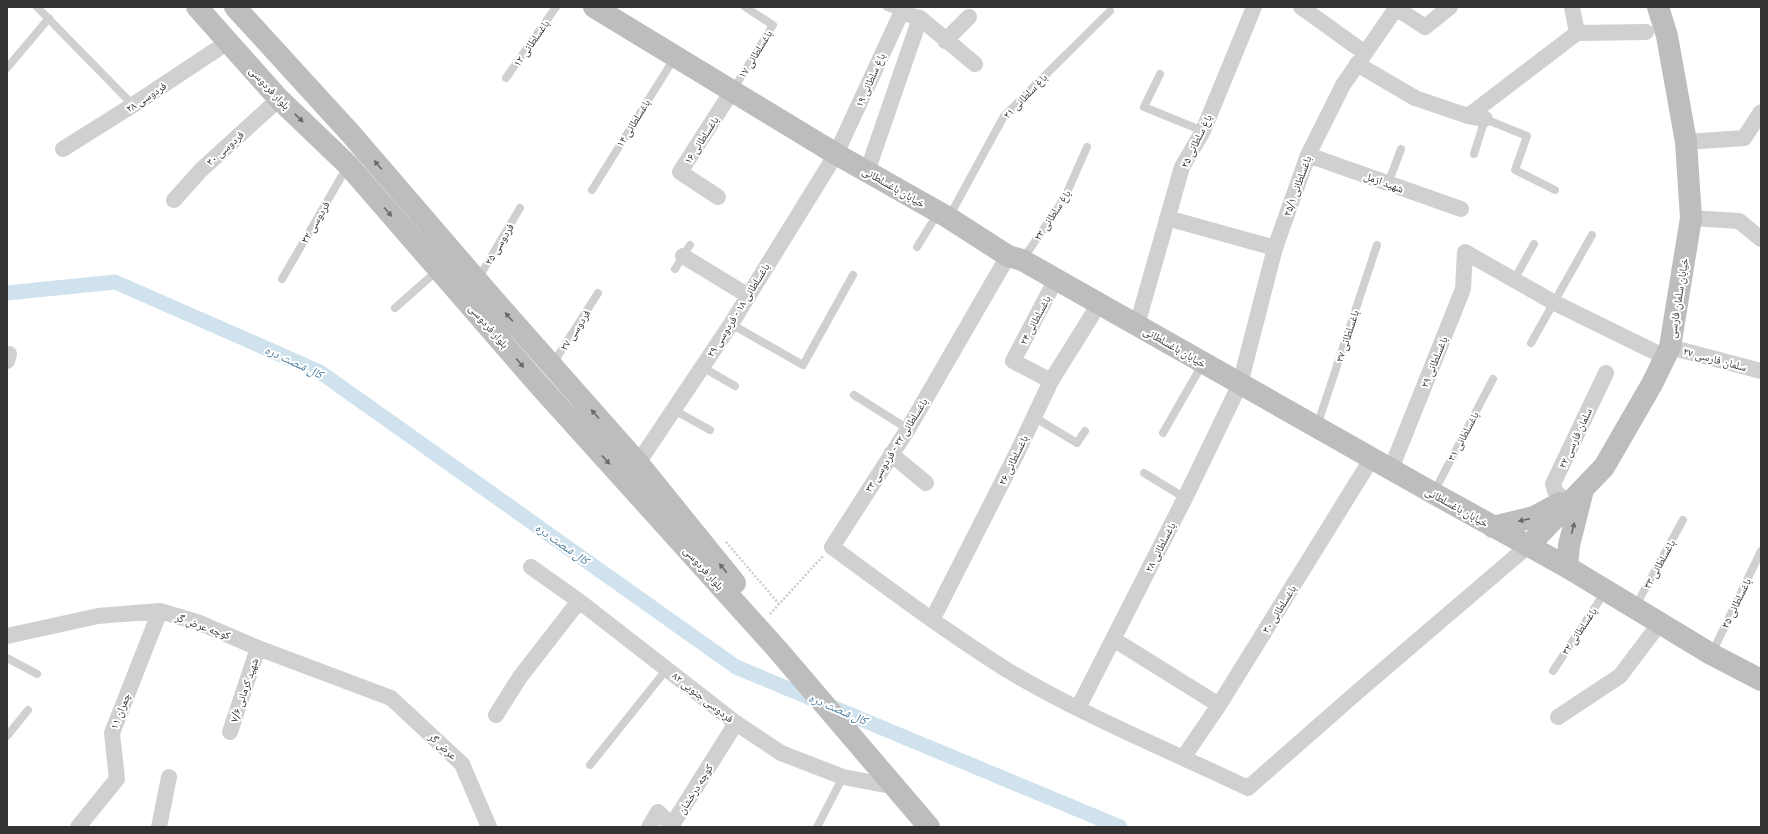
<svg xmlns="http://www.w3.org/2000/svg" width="1768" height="834" viewBox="0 0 1768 834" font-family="Ubuntu,'Noto Naskh Arabic',sans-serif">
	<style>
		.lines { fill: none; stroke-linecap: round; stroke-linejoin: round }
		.canal { stroke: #cfe2ee; stroke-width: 15 }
		.path { stroke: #cdcdcd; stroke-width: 2.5; stroke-dasharray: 2 2; stroke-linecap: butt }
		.lane { stroke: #d0d0d0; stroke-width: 8 }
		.street { stroke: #d0d0d0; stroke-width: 16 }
		.secondary { stroke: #bdbdbd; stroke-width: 22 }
		.oneway { fill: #6a6a6a }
		.labels { text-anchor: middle; stroke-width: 4; stroke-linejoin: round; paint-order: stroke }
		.street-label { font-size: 11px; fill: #333; stroke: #fff }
		.water-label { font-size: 12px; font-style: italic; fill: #3f7597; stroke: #fff }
	</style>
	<rect width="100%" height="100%" fill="#fff"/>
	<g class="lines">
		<path class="canal" d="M7,293L115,282L320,372L736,667L1120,827"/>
		<path class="path" d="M726,542L779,604
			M770,614L823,556"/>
		<path class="lane" d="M37,7L133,105
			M887,7L901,12
			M7,68L49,18
			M1160,74L1144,107L1203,131
			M506,78L556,7
			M733,90L773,25L745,7
			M1474,154L1485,119L1527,136L1515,170L1555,190
			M1388,184L1401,149
			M592,190L675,57
			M949,217L1004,116L1110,11
			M917,247L938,213
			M1023,259L1065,197L1087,147
			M675,269L690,245
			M282,279L347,167
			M478,279L520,208
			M1514,280L1534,244
			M395,308L438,270
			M731,324L803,365L853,275
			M1531,343L1592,235
			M552,365L598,293
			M702,367L735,386
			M854,395L908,429
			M674,410L710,430
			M1034,417L1077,443L1085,431
			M1317,426L1377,245
			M1163,433L1203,363
			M1144,473L1185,498
			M1434,492L1493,379
			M1635,607L1683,520
			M1712,653L1761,551
			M7,658L37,674
			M1553,671L1605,592
			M7,736L28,710
			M590,765L667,669
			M817,827L843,777"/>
		<path class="street" d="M1301,7L1365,53
			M1572,7L1577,33
			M1396,8L1425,27L1450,7
			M912,16L920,18L975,64
			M945,41L969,17
			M1357,64L1415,98L1468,116L1485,119
			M1468,116L1577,33L1646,32
			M1686,142L1744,138L1761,112
			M63,149L133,105L228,42
			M1308,155L1461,209
			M867,172L920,18
			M718,197L680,172L732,91
			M174,200L201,170L279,99
			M1167,218L1275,248
			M1691,218L1739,221L1761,239
			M683,256L747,295
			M1008,256L908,429L832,547C889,589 947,632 1007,670C1084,716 1168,750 1248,788L1355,694L1528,546
			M1137,325L1182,167L1203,131L1254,7
			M1670,347L1761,371
			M7,361L9,354
			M1051,381L1013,361L1056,279
			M891,454L926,483
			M638,463L731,324L836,154L904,7
			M1391,469L1463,289L1465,252L1553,302L1665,357
			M1564,500L1555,491L1553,484L1606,373
			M531,567L579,601L736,723L781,753L843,777L896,787
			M932,620L1016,455L1051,381L1099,304
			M7,636L98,616L160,611L200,623L258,648L391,698L462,764L489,827
			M1113,639L1219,705
			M1078,708L1185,498L1240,384L1275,248L1308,155L1343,85L1397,7
			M496,715L520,677L579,601
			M1558,717L1620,676L1660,623
			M230,732L258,648
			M1183,758L1219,705L1372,458
			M78,827L117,779L112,733L160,611
			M159,827L169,777
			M649,827L658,812L672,825L736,723"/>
		<path class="secondary" d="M197,7L279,99L348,165L538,384L777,649L929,827
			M235,7L351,134L494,300L638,463L735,583
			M594,7L836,154L949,218L1008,256L1022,260L1433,493L1567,567L1711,654L1761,680
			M1493,527L1534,517L1560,503
			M1528,546L1604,467L1652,384L1670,347L1691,218L1686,142L1667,36L1658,7
			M1567,567L1569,545L1583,490"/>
	</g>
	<defs><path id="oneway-solid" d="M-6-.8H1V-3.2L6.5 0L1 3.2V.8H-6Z"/></defs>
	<g class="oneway">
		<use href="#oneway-solid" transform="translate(299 118) rotate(44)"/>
		<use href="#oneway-solid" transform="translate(378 165) rotate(-131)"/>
		<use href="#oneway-solid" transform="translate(388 212) rotate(49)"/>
		<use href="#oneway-solid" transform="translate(509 317) rotate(-131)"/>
		<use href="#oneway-solid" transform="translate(520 363) rotate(50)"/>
		<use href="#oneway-solid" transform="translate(595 414) rotate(-131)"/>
		<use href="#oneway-solid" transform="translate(606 460) rotate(48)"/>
		<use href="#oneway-solid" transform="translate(1524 520) rotate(167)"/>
		<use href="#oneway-solid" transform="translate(1573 528) rotate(-75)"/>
		<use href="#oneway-solid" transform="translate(723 568) rotate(-129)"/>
	</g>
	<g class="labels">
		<g class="street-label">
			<text transform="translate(531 43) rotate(-55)" y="4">باغسلطانی ۱۲</text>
			<text transform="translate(755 54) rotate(-58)" y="4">باغسلطانی ۱۷</text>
			<text transform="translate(870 80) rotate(-66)" y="4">باغ سلطانی ۱۹</text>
			<text transform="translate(270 88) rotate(47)" y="4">بلوار فردوسی</text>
			<text transform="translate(1025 96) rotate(-46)" y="4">باغ سلطانی ۲۱</text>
			<text transform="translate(146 97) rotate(-33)" y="4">فردوسی ۲۸</text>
			<text transform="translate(633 123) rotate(-58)" y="4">باغسلطانی ۱۴</text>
			<text transform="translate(701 140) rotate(-57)" y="4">باغسلطانی ۱۶</text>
			<text transform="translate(1196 141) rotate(-64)" y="4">باغ سلطانی ۲۵</text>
			<text transform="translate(225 148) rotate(-42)" y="4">فردوسی ۳۰</text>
			<text transform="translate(1384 182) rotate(20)" y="4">شهید ازمل</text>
			<text transform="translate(1297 186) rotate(-70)" y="4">باغسلطانی ۲۵/۱</text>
			<text transform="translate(894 187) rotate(30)" y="4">خیابان باغسلطانی</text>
			<text transform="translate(1052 215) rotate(-57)" y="4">باغ سلطانی ۲۳</text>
			<text transform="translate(315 222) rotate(-60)" y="4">فردوسی ۳۲</text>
			<text transform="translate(499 244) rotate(-59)" y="4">فردوسی ۲۵</text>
			<text transform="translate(1678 298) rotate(-81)" y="4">خیابان سلمان فارسی</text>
			<text transform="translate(738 310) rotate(-58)" y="4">باغسلطانی ۱۸ - فردوسی ۲۹</text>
			<text transform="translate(1035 320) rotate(-62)" y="4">باغسلطانی ۲۴</text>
			<text transform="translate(489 326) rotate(49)" y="4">بلوار فردوسی</text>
			<text transform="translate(575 330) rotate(-57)" y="4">فردوسی ۲۷</text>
			<text transform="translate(1347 336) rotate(-72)" y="4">باغسلطانی ۲۷</text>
			<text transform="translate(1175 347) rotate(30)" y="4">خیابان باغسلطانی</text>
			<text transform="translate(1715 359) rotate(15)" y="4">سلمان فارسی ۲۷</text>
			<text transform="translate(1434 362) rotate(-68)" y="4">باغسلطانی ۲۹</text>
			<text transform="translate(1463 436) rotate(-62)" y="4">باغسلطانی ۳۱</text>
			<text transform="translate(1575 438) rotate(-65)" y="4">سلمان فارسی ۲۲</text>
			<text transform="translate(896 445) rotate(-58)" y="4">باغسلطانی ۲۲ - فردوسی ۳۳</text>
			<text transform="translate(1013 460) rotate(-64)" y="4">باغسلطانی ۲۶</text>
			<text transform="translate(1457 507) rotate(29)" y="4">خیابان باغسلطانی</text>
			<text transform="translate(1160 547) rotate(-63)" y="4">باغسلطانی ۲۸</text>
			<text transform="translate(1659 564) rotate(-61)" y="4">باغسلطانی ۳۳</text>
			<text transform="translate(704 568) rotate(48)" y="4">بلوار فردوسی</text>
			<text transform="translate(1736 603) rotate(-64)" y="4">باغسلطانی ۳۵</text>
			<text transform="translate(1279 609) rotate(-58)" y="4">باغسلطانی ۳۰</text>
			<text transform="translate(203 626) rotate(20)" y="4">کوچه عرض گر</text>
			<text transform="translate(1579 631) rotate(-56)" y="4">باغسلطانی ۳۲</text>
			<text transform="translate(244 690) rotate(-71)" y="4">شهید کرمانی ۷/۶</text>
			<text transform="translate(703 697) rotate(38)" y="4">فردوسی جنوبی ۸۲</text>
			<text transform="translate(120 711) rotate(-69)" y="4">چمران ۱۱</text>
			<text transform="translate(443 746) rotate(42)" y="4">عرض گر</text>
			<text transform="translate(695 789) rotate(-58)" y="4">کوچه درخشان</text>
		</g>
		<g class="water-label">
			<text transform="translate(294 362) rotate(25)" y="4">کال شصت دره</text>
			<text transform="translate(562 544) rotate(35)" y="4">کال شصت دره</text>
			<text transform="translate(838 709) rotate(23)" y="4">کال شصت دره</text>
		</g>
	</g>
	<rect width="1768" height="834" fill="none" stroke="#333333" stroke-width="16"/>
</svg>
